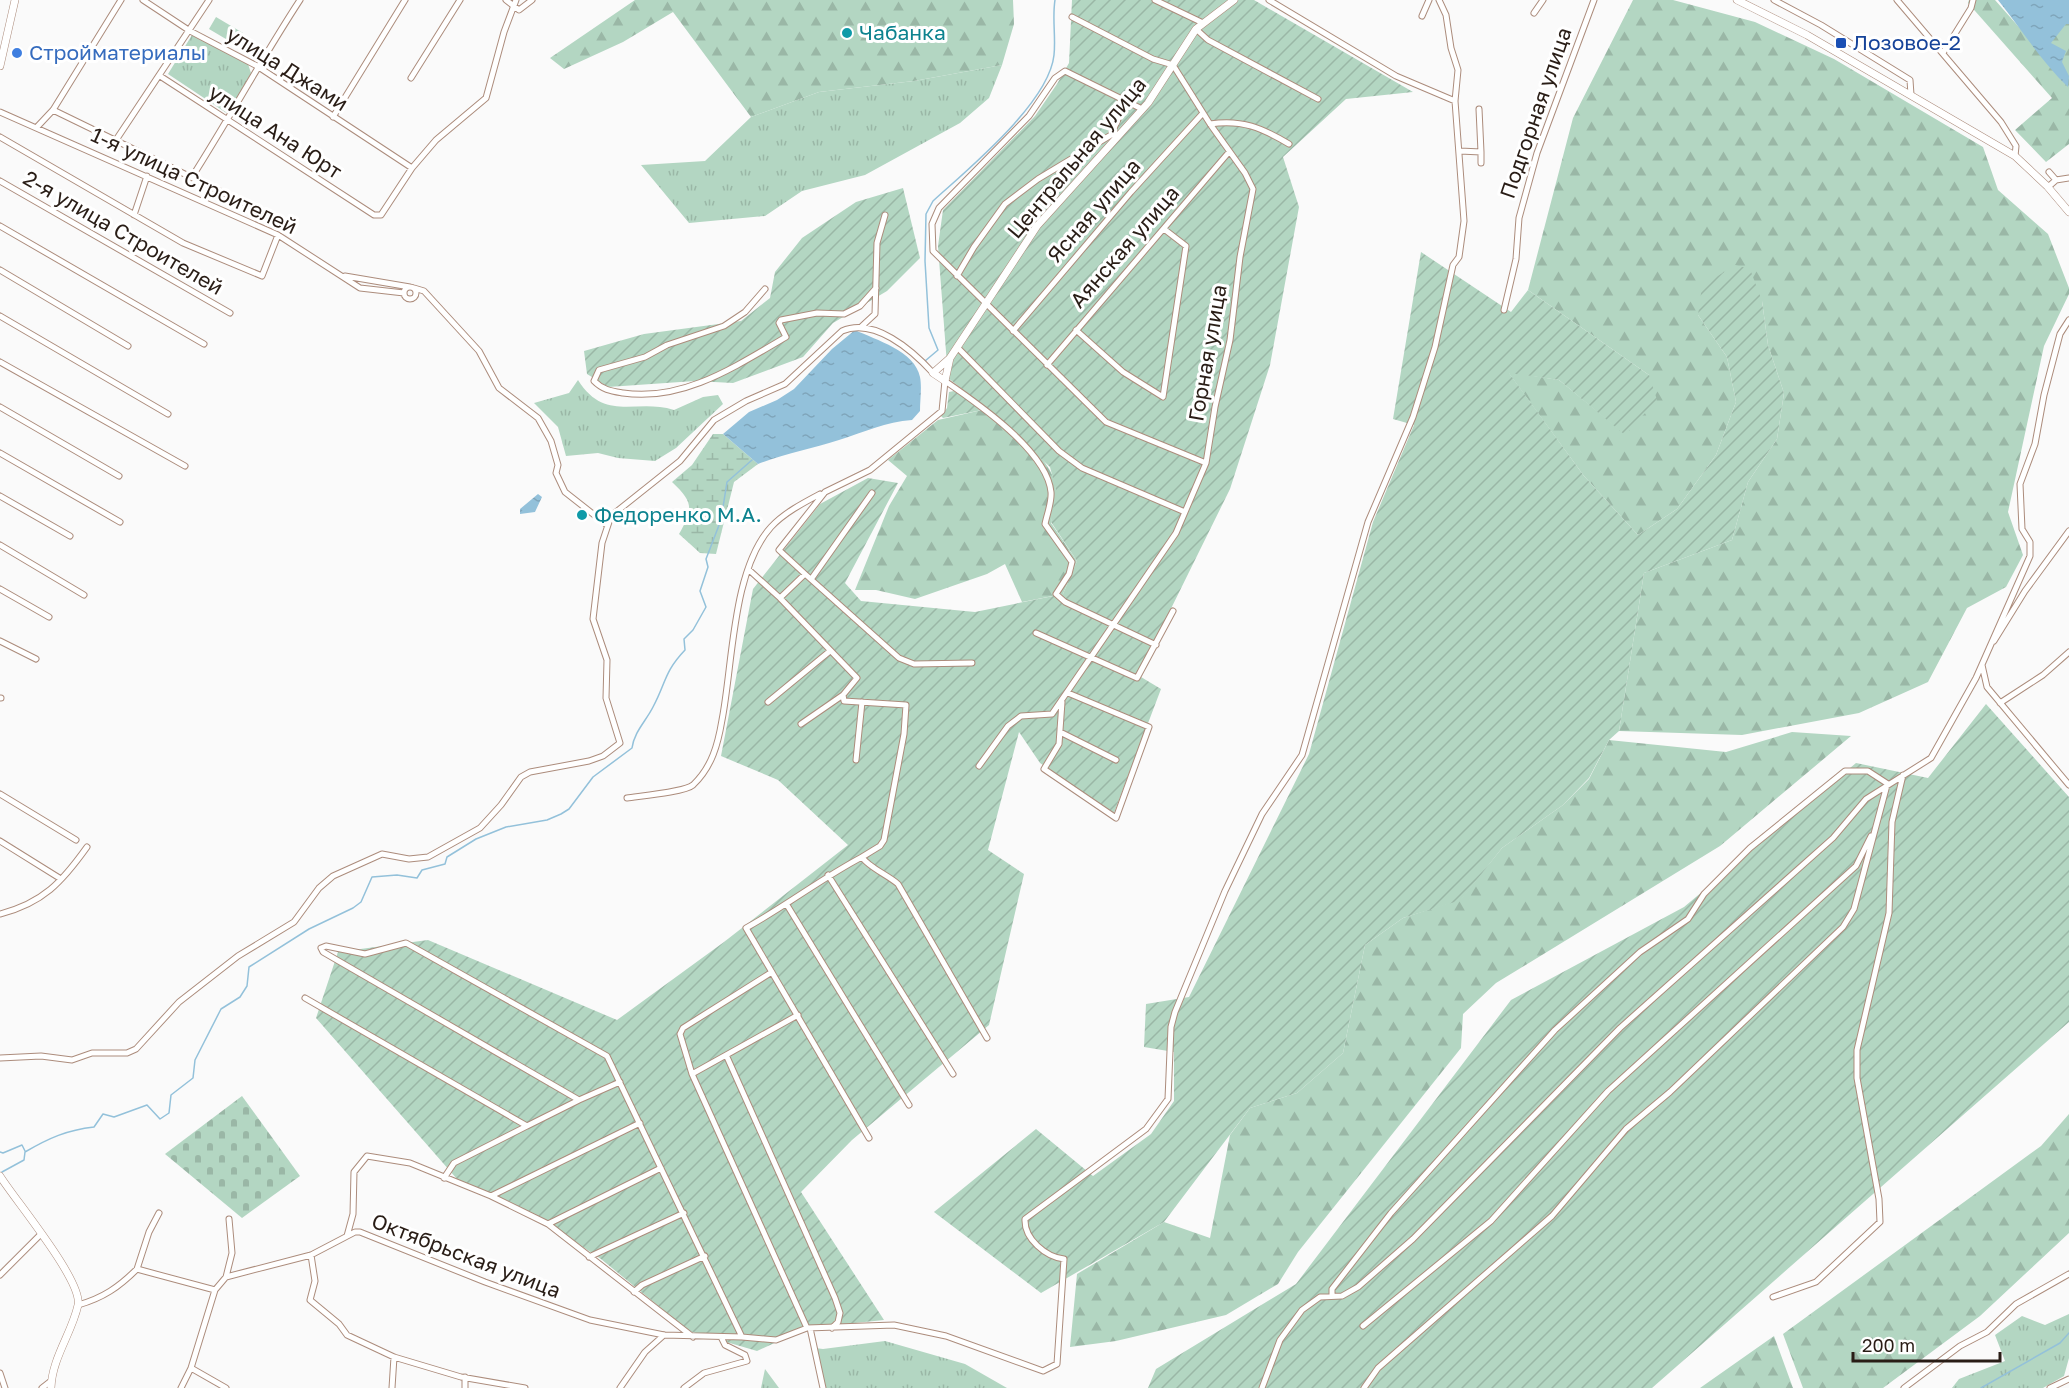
<svg xmlns="http://www.w3.org/2000/svg" width="2069" height="1388" viewBox="0 0 2069 1388" font-family="'Golos Text',sans-serif">
	<style>
		.grass { fill: url(#grass-tufts) }
		.forest { fill: url(#forest-firs) }
		.wetland { fill: url(#wetland-marsh) }
		.cemetery { fill: url(#cemetery-stones) }
		.garden { fill: url(#garden-furrows) }
		.pitch { fill: #b3d6c2 }
		.water { fill: url(#water-ripples) }
		.lines { fill: none; stroke-linecap: round; stroke-linejoin: round }
		.stream { stroke: #93c1da; stroke-width: 1.5 }
		.minor-casing { stroke: #ac8c7c; stroke-width: 7 }
		.major-casing { stroke: #ac8c7c; stroke-width: 8 }
		.minor { stroke: #fff; stroke-width: 5 }
		.major { stroke: #fff; stroke-width: 7 }
		.culture-dot { fill: #0f9aa8; stroke: #fff; stroke-width: 2 }
		.transit-dot { fill: #1a4fb4; stroke: #fff; stroke-width: 2 }
		.shop-dot { fill: #3f7fe0; stroke: #fff; stroke-width: 2 }
		.labels { text-anchor: middle; stroke-width: 6; stroke-linejoin: round; paint-order: stroke }
		.culture-label { font-size: 21px; fill: #0d838f; stroke: #fff; text-anchor: start }
		.transit-label { font-size: 21px; fill: #164399; stroke: #fff; text-anchor: start }
		.shop-label { font-size: 21px; fill: #366cbe; stroke: #fff; text-anchor: start }
		.street-label { font-size: 21px; fill: #291d16; stroke: #fff }
	</style>
	<defs>
		<pattern id="grass-tufts" width="24" height="20" patternUnits="userSpaceOnUse" patternTransform="scale(1.5)"><rect width="24" height="20" fill="#b3d6c2"/><path d="M3 7l-1-3M5 7V3M7 7l1-3M15 17l-1-3M17 17v-4M19 17l1-3" fill="none" stroke="#9ab7a6"/></pattern>
		<pattern id="forest-firs" width="22" height="20" patternUnits="userSpaceOnUse" patternTransform="scale(1.5)"><rect width="22" height="20" fill="#b3d6c2"/><path d="M5 1l3.5 6h-7zM16 11l3.5 6h-7z" fill="#9ab7a6"/></pattern>
		<pattern id="wetland-marsh" width="20" height="14" patternUnits="userSpaceOnUse" patternTransform="scale(1.5)"><rect width="20" height="14" fill="#b3d6c2"/><path d="M1 5h8M5 5V1M11 12h8M15 12V8" fill="none" stroke="#9ab7a6"/></pattern>
		<pattern id="cemetery-stones" width="16" height="16" patternUnits="userSpaceOnUse" patternTransform="scale(1.5)"><rect width="16" height="16" fill="#b3d6c2"/><path d="M2 7V4a2 2 0 0 1 4 0v3zM10 15v-3a2 2 0 0 1 4 0v3z" fill="#9ab7a6"/></pattern>
		<pattern id="garden-furrows" width="10" height="10" patternUnits="userSpaceOnUse" patternTransform="scale(1.5)"><rect width="10" height="10" fill="#b3d6c2"/><path d="M-1 1l2-2M0 10L10 0M9 11l2-2" fill="none" stroke="#9ab7a6"/></pattern>
		<pattern id="water-ripples" width="26" height="14" patternUnits="userSpaceOnUse" patternTransform="scale(1.5)"><rect width="26" height="14" fill="#93c1da"/><path d="M2 4q2-2 4 0t4 0M15 11q2-2 4 0t4 0" fill="none" stroke="#7fa5ba"/></pattern>
	</defs>
	<rect width="100%" height="100%" fill="#fafafa"/>
	<path class="grass" d="M192,35L248,64L251,73L228,114L168,74Z
		M1002,65L989,98L960,123L865,175L802,191L765,216L689,223L641,165L705,161L751,117L819,92L914,81Z
		M578,380C605,423 636,398 674,410L703,397L718,395L723,404L676,448L655,461L618,458L598,453L566,456L558,427L534,403L569,393Z
		M2069,1314V1358L2064,1376L2043,1388H1952L1959,1379L2005,1361L1995,1335L2022,1316L2045,1325Z
		M885,1341L965,1364L1007,1388H823L815,1348L823,1349Z
		M765,1369L779,1388H761Z"/>
	<path class="forest" d="M635,0H1013L1014,24L1002,65L914,81L819,92L751,117L673,12L623,42L564,69L550,58Z
		M1633,0H1673L1755,22L1834,59L1983,147L1998,190L2048,234L2069,288V294L2044,346L2008,512L2023,555L2006,587L1967,608L1928,682L1859,713L1742,735L1619,731L1644,573L1732,540L1748,482L1777,439L1784,393L1768,345L1762,301L1698,315L1727,357L1736,402L1716,455L1677,509L1638,535L1584,476L1508,372L1559,380L1625,434L1649,375L1528,290L1573,118Z
		M1969,0H1995L2033,43L2069,0V144L2046,162L2015,130L2052,98L1968,3Z
		M982,410C1006,428 1055,457 1056,490C1057,500 1053,512 1051,523L1077,561L1063,594L1022,602L1005,564L987,574L915,599L876,590H855L889,506L907,476L888,460L938,420Z
		M1792,732L1851,736L1720,846L1496,983L1463,1014L1461,1048L1298,1252L1278,1284L1226,1315L1116,1341L1070,1347L1077,1274L1164,1222L1210,1238L1230,1135L1250,1108L1297,1093L1343,1053L1365,945L1403,918L1461,899L1502,848L1563,805L1589,779L1609,740L1726,752Z
		M2069,1114V1233L1980,1316L1883,1388H1803L1783,1334L2041,1146Z
		M1774,1336L1793,1388H1700Z"/>
	<path class="wetland" d="M713,434H723L758,464L734,482L716,554L700,553L679,534C694,508 693,502 672,482L692,465Z"/>
	<path class="cemetery" d="M242,1096L300,1176L242,1218L165,1154Z"/>
	<path class="garden" d="M1072,0H1254L1413,92L1346,99L1283,157L1299,207L1270,365L1230,489L1156,639L1136,674L1161,689L1114,813L1040,763L1019,732L988,850L1024,874L989,1025L852,1140L801,1192L884,1320L807,1328L757,1351L689,1331L601,1259L548,1224L457,1179L316,1018L338,952L428,940L617,1020L724,942L848,845L778,780L721,756L753,589L820,504L868,478L898,483L845,583L861,601L975,612L1063,594L1077,561L1051,522L1056,490L1050,467L989,410L948,378L938,246L943,210L1035,116L1057,84L1069,63Z
		M903,188L920,258L887,291L833,323L803,357L733,383L695,381L608,387L587,374L584,351L644,334L741,321L770,298L775,272L802,238L856,202Z
		M1421,252L1511,312L1528,290L1649,375L1657,400L1625,435L1559,380L1509,373L1584,476L1638,535L1677,509L1716,455L1736,402L1727,357L1698,315L1702,286L1735,265L1750,269L1762,301L1768,345L1784,393L1777,439L1748,482L1732,540L1644,573L1619,731L1609,740L1589,778L1563,805L1502,848L1461,900L1403,918L1365,945L1343,1053L1297,1093L1250,1108L1164,1222L1041,1293L934,1212L1036,1129L1093,1176L1151,1134L1174,1101V1052L1144,1047L1146,1004L1189,997L1309,754L1373,522L1414,425L1393,419Z
		M954,391L982,410L943,418L941,416L947,408L949,392Z
		M1986,704L2069,797V1022L1652,1388H1148L1156,1369L1296,1284L1511,1000L1684,907L1856,763L1928,778Z"/>
	<path class="pitch" d="M216,17L243,33L236,45L209,29Z"/>
	<path class="water" d="M1998,0H2069V24H2066L2051,43L2066,51L2062,62L2069,76L2068,87C2041,61 2022,30 1998,0Z
		M855,330C876,340 915,351 920,377C922,387 920,400 920,411L912,420C886,422 864,432 839,440C811,449 787,453 758,464L723,434L749,412L777,400L794,389L832,349Z
		M538,494L542,497L535,512L520,514V509Z"/>
	<g class="lines">
		<path class="stream" d="M925,361L938,350L929,328L925,261L926,214L933,201C968,169 1049,103 1054,55C1056,37 1052,18 1055,0
			M0,1152L3,1153L22,1145L25,1151
			M2,1172L24,1160L25,1152C49,1138 67,1130 94,1127L103,1114L114,1117L147,1105L160,1119L169,1113L171,1095L193,1078L195,1060L221,1009L240,997L247,986L249,967L309,929L353,908L361,902L372,877L397,875L417,878L422,870L445,864L447,857L476,839L506,827L547,820L561,814L569,809L593,777L632,748C634,732 646,721 653,707C666,683 664,672 685,650L684,639L693,630L706,607L700,591L708,567L706,559L721,520L727,482L752,460
			M1981,1388L2060,1343L2069,1333"/>
		<defs>
			<path id="minor" d="M143,0L190,31L257,66L412,168
				M506,0L519,10L532,0
				M1155,0L1203,23
				M1269,0L1396,76L1455,101
				M1774,0L1821,25L1910,80L1911,95
				M1897,0L2001,122L2016,146L2015,156
				M1534,13L1543,0
				M1422,16L1429,0
				M1196,29L1208,40L1318,99
				M1943,53L1971,8L1973,0
				M160,76L374,215H381L412,168L436,140L486,98L504,32L516,0
				M411,78L460,0
				M1142,109L1065,71L1055,78L1029,116L939,208L932,224L933,251L1106,422L1206,463
				M1479,109L1481,152
				M53,110L271,216
				M0,112L278,235L360,288L404,293
				M333,117L405,0
				M1210,124C1242,119 1262,128 1289,144
				M37,127L53,110L121,0
				M1111,135L1119,117
				M0,137L183,243L262,276L278,235
				M116,140L209,0
				M1460,151L1481,152V163
				M2049,172L2056,180
				M192,177C229,119 262,58 300,0
				M0,181L230,313
				M2048,187L2056,180L2069,178
				M134,215L147,176
				M0,226L204,344
				M0,270L128,346
				M345,276L410,287
				M957,276L974,247L1005,204L1038,179L1111,135L1120,134
				M404 293a6 6 0 1 1 12 0a6 6 0 1 1-12 0Z
				M414,288L424,291L479,351L499,388L538,418L551,441L558,465L556,473L565,492L607,525
				M765,289L745,312L724,326L667,345L645,357L599,370L594,381C603,390 611,391 623,393C683,402 736,366 786,337L779,323L781,320L817,313L844,314L860,306L876,288
				M1504,310L1516,259L1519,218L1537,153L1594,0
				M0,316L168,414
				M862,326L875,314L877,243L885,215
				M1076,330L1123,372L1163,397L1186,246L1164,229
				M1013,331L1131,192L1203,113
				M958,348L1059,451L1082,468L1185,512
				M0,362L185,466
				M1047,365L1229,152
				M945,381C977,403 1047,451 1051,492C1052,502 1047,514 1045,524L1072,562L1069,574L1056,594L1065,602L1156,645
				M0,407L119,476
				M0,453L120,522
				M0,496L70,536
				M0,545L84,595
				M748,569L780,598
				M805,574L899,658L914,664L972,663
				M812,578L872,493
				M0,589L49,617
				M1036,633L1137,678L1173,611
				M0,641L36,659
				M1994,641L2025,591L2069,531
				M1982,665L1987,687L2069,785
				M0,698H1
				M768,702L830,651
				M1062,702L1059,744L1044,769L1116,818L1149,727L1068,693
				M2000,703L2043,675L2069,652
				M801,724L843,695
				M1060,732L1116,760
				M856,760L862,702
				M979,766L1008,726L1021,716L1052,714L1176,533L1206,463L1215,407L1230,340L1240,257L1253,189L1245,173L1210,124L1173,65L1153,59L1072,17
				M0,794L76,840
				M627,798C640,796 685,792 693,785C712,767 718,744 722,720C733,664 732,570 771,527C784,513 803,503 820,494
				M0,841L61,879
				M862,857L880,846L884,840L904,734L906,705L844,701L843,695L857,678L780,598L805,574L779,550L825,492L870,470L942,411L945,381
				M828,875L953,1074
				M787,905L909,1105
				M0,914C43,903 62,882 87,847
				M321,948L326,946L365,954L406,943L607,1056L742,1337L776,1340L807,1328L692,1074L680,1034L683,1028L772,972
				M305,998L527,1126L579,1100L323,952L321,948
				M727,1057L835,1298L840,1313L838,1322L832,1328
				M0,1058L41,1056L72,1060L92,1053H127L136,1049L179,1002L238,956L294,922L319,888L333,876L382,854L409,859L428,857L480,828L501,805L521,777L530,772L589,761L603,756L620,743L606,698L607,660L593,619L602,543L611,516L680,461L714,420L746,401L785,384L842,331C874,317 912,350 933,373
				M692,1074L798,1015
				M579,1100L620,1082
				M869,1138L746,928C786,906 822,878 862,857C868,867 888,875 898,884L987,1038
				M444,1178L454,1163L527,1126
				M491,1196L640,1123
				M548,1224L661,1168
				M347,1236L353,1214L354,1172L367,1156L410,1163L491,1196L548,1224L693,1337
				M311,1255L315,1281L310,1300L339,1324L347,1335L394,1357L461,1377L525,1388
				M589,1257L684,1213
				M137,1269L149,1232L159,1213
				M0,1275L40,1235
				M226,1277L232,1253L229,1219
				M634,1292L642,1285L705,1256
				M1332,1295V1289L1391,1213L1555,1030L1640,952L1688,919L1704,894L1750,848L1845,771H1868L1888,784
				M1773,1297L1816,1282L1880,1222L1879,1199L1857,1078V1050L1889,913L1892,822L1903,775
				M78,1305C103,1298 119,1287 137,1269L215,1290L226,1277L311,1255L355,1232H360L485,1282L590,1320L664,1335L743,1337
				M1363,1326L1491,1221L1608,1091L1856,866L1871,836
				M807,1328L894,1325L946,1336L1043,1371L1057,1364L1064,1259C1046,1257 1024,1239 1025,1219L1146,1129L1168,1099L1171,1027L1175,1012L1225,891L1262,814L1302,755L1368,522L1413,417L1435,347L1453,265L1459,257L1464,221L1455,101L1458,70L1451,48L1446,15L1439,0
				M810,1328L823,1388
				M191,1368L226,1388
				M0,1373L5,1388
				M465,1377V1388
				M42,1388L51,1381
				M181,1388L191,1368L215,1290
				M392,1388L394,1357
				M620,1388L645,1352L664,1335
				M684,1388L704,1373L747,1361L745,1355L725,1345L722,1339
				M1262,1388L1280,1340L1302,1310L1320,1297L1342,1296L1358,1287L1413,1239L1620,1028L1833,838L1866,799L1931,758L1976,678L2030,556V542L2022,529L2020,484L2035,444L2044,395L2060,334L2069,320
				M1364,1388L1378,1368L1552,1216L1626,1129L1670,1092L1843,927L1854,909L1887,785
				M1904,1388L1960,1346L1987,1332L2016,1304L2069,1274
				M2050,1388L2069,1379"/>
			<path id="major" d="M1737,0L1807,35L2015,156L2047,186L2069,212
				M0,66L15,0
				M950,358L933,373L945,381L950,358L1037,226L1148,103L1196,29L1234,0
				M0,1176C15,1200 83,1281 78,1305C72,1333 52,1358 51,1388"/>
		</defs>
		<use href="#minor" class="minor-casing"/>
		<use href="#major" class="major-casing"/>
		<use href="#minor" class="minor"/>
		<use href="#major" class="major"/>
	</g>
	<g class="culture-dot">
		<circle cx="847" cy="33" r="6"/>
		<circle cx="582" cy="515" r="6"/>
	</g>
	<rect class="transit-dot" x="1835" y="37" width="12" height="12" rx="3"/>
	<circle class="shop-dot" cx="17" cy="53" r="6"/>
	<g class="labels">
		<g class="culture-label">
			<text x="859" y="40">Чабанка</text>
			<text x="594" y="522">Федоренко М.А.</text>
		</g>
		<g class="transit-label">
			<text x="1853" y="50">Лозовое-2</text>
		</g>
		<g class="shop-label">
			<text x="29" y="60">Стройматериалы</text>
		</g>
		<g class="street-label">
			<text transform="translate(287 69) rotate(32)" y="7">улица Джами</text>
			<text transform="translate(1536 113) rotate(-71)" y="7">Подгорная улица</text>
			<text transform="translate(275 132) rotate(33)" y="7">улица Ана Юрт</text>
			<text transform="translate(1077 158) rotate(-50)" y="7">Центральная улица</text>
			<text transform="translate(194 181) rotate(25)" y="7">1-я улица Строителей</text>
			<text transform="translate(1094 211) rotate(-49)" y="7">Ясная улица</text>
			<text transform="translate(123 233) rotate(30)" y="7">2-я улица Строителей</text>
			<text transform="translate(1125 247) rotate(-49)" y="7">Аянская улица</text>
			<text transform="translate(1208 353) rotate(-80)" y="7">Горная улица</text>
			<text transform="translate(466 1256) rotate(21)" y="7">Октябрьская улица</text>
		</g>
	</g>
	<path d="M1853 1352v9h147v-9" fill="none" stroke="#291d16" stroke-width="3"/>
	<text x="1862" y="1352" font-size="18" fill="#291d16" stroke="#ffffff" stroke-width="4.5" paint-order="stroke">200 m</text>
</svg>
